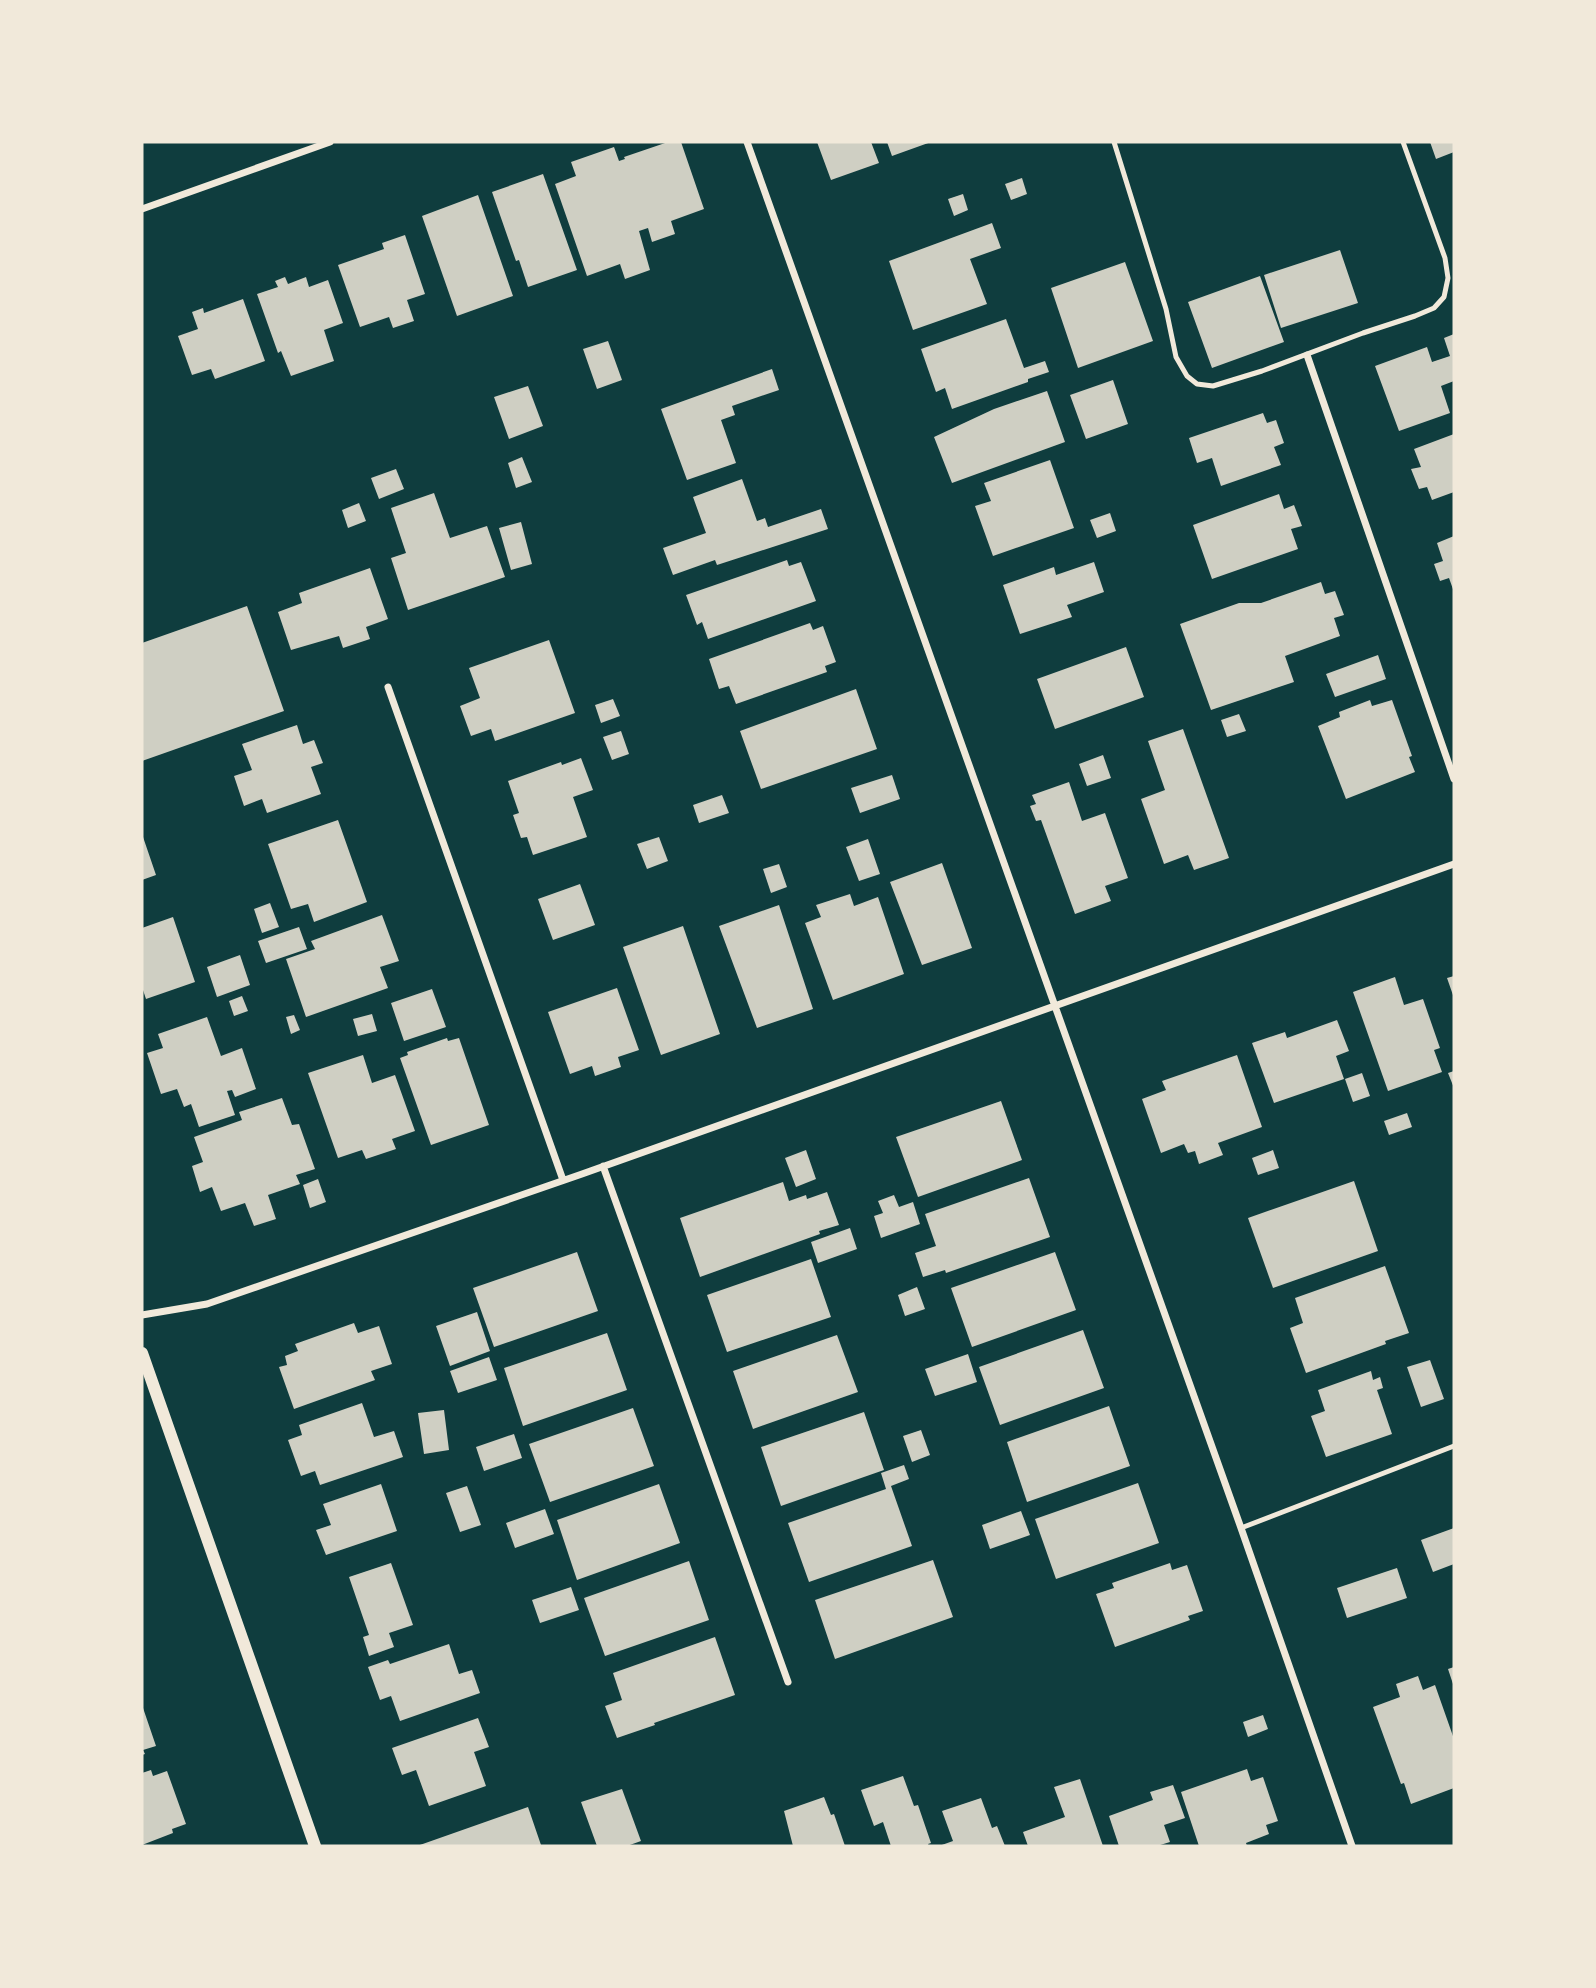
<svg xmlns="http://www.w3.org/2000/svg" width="1596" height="1988" viewBox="0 0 1596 1988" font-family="Quicksand,sans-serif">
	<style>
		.building { fill: #cfcfc3 }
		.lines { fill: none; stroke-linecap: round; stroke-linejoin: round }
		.service { stroke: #f1e9da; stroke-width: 5 }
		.minor { stroke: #f1e9da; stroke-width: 7 }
		.tertiary { stroke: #f1e9da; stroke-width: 12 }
	</style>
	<rect width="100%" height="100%" fill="#0f3d3e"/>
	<path class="building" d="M668,142H681L704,209L671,221L675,234L652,242L648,228L639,231L650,270L625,279L620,264L587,276L555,184L576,176L571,162L614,147L619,161L625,159L624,157Z
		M817,142H871L879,163L831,180Z
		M887,142H931L892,156Z
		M1430,142H1454V152L1436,159Z
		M543,174L577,270L528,287L519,260L516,261L492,192Z
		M1022,178L1027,194L1011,200L1005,184Z
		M963,194L968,210L954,216L948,199Z
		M478,195L513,296L457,316L422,216Z
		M992,223L1001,248L970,259L987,304L913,330L889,261Z
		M405,235L425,294L407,300L414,321L393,328L389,317L360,327L338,265L384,249L382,243Z
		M1340,250L1358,303L1281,328L1264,275Z
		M1125,262L1153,341L1078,368L1051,288Z
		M1260,276L1284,342L1212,368L1188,302Z
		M285,277L288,284L306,277L309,287L328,280L343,323L324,330L334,361L291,376L281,351L278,353L257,294L278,287L275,281Z
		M243,299L265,361L215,379L211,369L192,375L178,336L198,329L192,312L203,308L204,313Z
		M1006,319L1024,368L1045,361L1049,372L1028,379V382L952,409L945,388L936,392L921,349Z
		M1454,334V381L1441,386L1450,413L1399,431L1375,366L1427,347L1432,362L1450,356L1444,338Z
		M608,341L622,380L597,389L583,349Z
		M772,369L779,390L732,406L735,415L721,420L736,463L687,480L661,409Z
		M1113,380L1128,424L1086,439L1070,395Z
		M528,386L543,426L509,439L494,397Z
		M1047,391L1065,442L952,483L934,437L994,409Z
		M1263,413L1267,423L1276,420L1284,443L1274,447L1281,465L1221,486L1212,458L1197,463L1189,438Z
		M1454,434V492L1432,500L1427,487L1419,489L1411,469L1421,467L1414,449Z
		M522,457L532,482L516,488L508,463Z
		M1050,460L1074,528L993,556L975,506L991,501L984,483Z
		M396,469L404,489L379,499L371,478Z
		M742,479L757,521L765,518L768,527L821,509L828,529L717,565L715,560L673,575L663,548L706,533L693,497Z
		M434,493L450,538L487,526L505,577L408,610L391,558L406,553L391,508Z
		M1279,494L1284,509L1294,505L1302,526L1291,529L1298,549L1212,579L1193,525Z
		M359,503L366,521L348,528L342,510Z
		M1110,513L1116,531L1097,538L1090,520Z
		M521,522L532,564L511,570L499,528Z
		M1454,536V592L1449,578L1440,581L1434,564L1443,561L1437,543Z
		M787,560L789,566L801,562L816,601L708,639L702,622L697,625L686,595Z
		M1094,562L1104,592L1067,605L1072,617L1020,634L1003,585L1054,567L1056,575Z
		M370,568L388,619L366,627L370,639L343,648L339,636L291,650L278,612L302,603L299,593Z
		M1321,582L1325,594L1335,591L1344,615L1334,618L1340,636L1285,656L1294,682L1211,710L1180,624L1239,603H1261Z
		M247,606L284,711L142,761V643Z
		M810,623L813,630L823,626L836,662L825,666L827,672L736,704L729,686L719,689L709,659Z
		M549,640L575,713L495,741L491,729L471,736L460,706L480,698L469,668Z
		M1126,647L1144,697L1055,729L1037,679Z
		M1378,655L1386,679L1335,697L1326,674Z
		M856,689L877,749L761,789L740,731Z
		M613,699L620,716L601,723L595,705Z
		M1370,700L1372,706L1392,700L1412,756L1409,757L1415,772L1346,799L1318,726L1340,717L1339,712Z
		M1239,714L1246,731L1227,737L1221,720Z
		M297,725L303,744L314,740L323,763L311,767L321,794L267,813L262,799L244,806L234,776L252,770L242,744Z
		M1183,729L1229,858L1194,870L1188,855L1164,864L1141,799L1165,790L1148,741Z
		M621,731L629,754L612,760L603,737Z
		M1103,755L1111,778L1087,786L1079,764Z
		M581,758L593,790L573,797L587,837L533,855L527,837L521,838L513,815L519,813L508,781L561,762L562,765Z
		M892,775L900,799L860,813L851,788Z
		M1069,782L1082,821L1105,813L1128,878L1105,886L1111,901L1075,914L1041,820L1036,821L1030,806L1036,804L1032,795Z
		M722,795L729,813L699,823L693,805Z
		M338,820L367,902L314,922L308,904L291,909L268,844Z
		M142,834L156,875L142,880Z
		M659,837L668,861L647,869L637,844Z
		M868,839L880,874L859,881L846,847Z
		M942,863L972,948L922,965L890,882Z
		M779,864L787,887L771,893L763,869Z
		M580,884L595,925L553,940L538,899Z
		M850,894L854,906L878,897L904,974L833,1000L805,923L821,917L816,905Z
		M270,903L279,927L262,933L254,909Z
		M779,905L813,1009L757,1028L719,926Z
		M382,915L399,961L380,967L388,988L306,1017L286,959L315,949L311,941Z
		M173,917L195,982L146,999L142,987V928Z
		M683,926L720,1034L661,1055L623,947Z
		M299,927L307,949L266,963L258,941Z
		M240,955L250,985L217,997L207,967Z
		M1454,976V998L1447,978Z
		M1395,977L1404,1005L1423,999L1440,1048L1434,1050L1442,1072L1388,1091L1353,992Z
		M617,988L639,1050L618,1057L621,1067L595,1076L592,1066L570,1074L548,1012Z
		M432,989L446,1027L404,1041L391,1003Z
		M242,996L248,1011L234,1016L229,1001Z
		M372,1014L377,1031L358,1036L353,1019Z
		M294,1015L300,1030L291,1034L286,1017Z
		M207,1017L221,1056L242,1048L256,1089L235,1097L232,1090L227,1091L235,1115L199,1127L191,1104L184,1107L177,1089L161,1094L147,1053L163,1048L158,1034Z
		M1337,1020L1349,1051L1336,1056L1344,1079L1274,1103L1252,1043L1285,1032L1287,1038Z
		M447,1038L448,1041L459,1038L489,1125L431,1145L400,1058L408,1055L407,1052Z
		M363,1055L372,1083L395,1075L415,1131L392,1139L396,1149L366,1159L362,1150L338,1158L308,1073Z
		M1237,1055L1262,1127L1218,1143L1223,1155L1199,1164L1195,1151L1188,1153L1184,1144L1161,1153L1142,1099L1166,1090L1162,1081Z
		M1454,1071V1088L1448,1073Z
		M1362,1073L1370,1096L1353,1102L1345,1079Z
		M282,1098L292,1125L299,1124L315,1169L296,1175L300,1184L268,1195L276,1219L254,1226L245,1203L221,1211L212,1187L200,1192L192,1166L203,1162L194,1137L242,1120L239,1112Z
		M1001,1101L1022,1160L918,1197L896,1137Z
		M1407,1113L1412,1127L1389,1135L1384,1121Z
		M806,1150L816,1179L796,1187L785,1158Z
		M1273,1150L1279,1168L1258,1175L1252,1158Z
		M1029,1178L1050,1237L946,1273L945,1270L923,1277L915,1253L936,1246L925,1214Z
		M318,1179L326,1202L310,1208L303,1185Z
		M1354,1181L1378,1251L1273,1288L1248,1218Z
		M783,1182L789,1201L806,1195L807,1199L827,1192L839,1225L819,1231L820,1234L700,1277L680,1218Z
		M894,1195L899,1207L913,1202L920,1224L881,1238L874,1216L883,1213L878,1201Z
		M850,1228L857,1249L818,1263L811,1242Z
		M577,1252L598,1311L494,1347L473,1288Z
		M1055,1252L1076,1310L972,1347L951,1288Z
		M811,1259L831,1317L727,1352L707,1295Z
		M1385,1266L1409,1333L1385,1341L1386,1344L1306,1373L1290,1328L1303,1323L1295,1298Z
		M917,1287L925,1309L905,1316L898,1295Z
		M477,1312L490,1351L450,1366L436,1326Z
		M354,1323L358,1333L379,1326L392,1364L371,1371L375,1380L294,1409L279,1367L287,1365L285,1356L298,1351L295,1344Z
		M1083,1330L1104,1388L1000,1425L979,1367Z
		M607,1333L627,1390L523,1426L504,1368Z
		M837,1335L858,1392L753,1429L733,1371Z
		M968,1354L977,1382L935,1396L925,1369Z
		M489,1357L497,1380L458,1393L450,1371Z
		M1430,1360L1444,1399L1421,1407L1407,1367Z
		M1371,1371L1373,1380L1380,1377L1383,1388L1377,1390L1392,1434L1326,1457L1311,1416L1325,1411L1318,1390Z
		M362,1403L374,1437L394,1431L403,1457L320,1485L315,1471L301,1476L288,1440L302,1435L299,1425Z
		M1109,1406L1130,1466L1027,1502L1007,1442Z
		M633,1408L654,1466L550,1502L529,1444Z
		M444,1410L449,1450L424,1454L418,1413Z
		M864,1412L884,1470L781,1506L761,1447Z
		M921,1430L930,1455L912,1462L903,1436Z
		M514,1434L522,1458L484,1471L476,1447Z
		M904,1465L909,1479L891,1486L912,1546L809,1582L788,1523L886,1489L881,1473Z
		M1138,1483L1159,1543L1056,1579L1035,1519Z
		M381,1484L397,1531L326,1555L316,1530L331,1525L323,1504Z
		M659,1484L680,1543L577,1580L557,1520Z
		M467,1486L481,1525L460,1532L446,1493Z
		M545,1509L554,1534L515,1548L506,1523Z
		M1021,1511L1030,1535L990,1549L982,1525Z
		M1454,1528V1564L1433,1572L1421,1540Z
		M933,1560L953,1617L835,1659L815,1600Z
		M689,1561L709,1620L605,1656L584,1598Z
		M391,1563L413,1625L389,1633L394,1647L369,1656L363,1637L369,1635L349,1577Z
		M1170,1563L1172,1570L1187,1565L1203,1611L1188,1616L1190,1620L1115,1647L1096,1594L1114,1588L1112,1583Z
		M1397,1568L1407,1598L1347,1618L1337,1588Z
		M571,1587L579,1610L540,1623L532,1600Z
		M715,1637L735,1695L654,1723L655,1725L617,1738L605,1706L622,1700L613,1673Z
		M449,1644L459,1674L472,1670L480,1693L400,1721L391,1696L380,1700L368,1667L388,1660L390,1664Z
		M1454,1667V1687L1448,1669Z
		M1418,1676L1423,1690L1435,1685L1454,1739V1788L1411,1804L1404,1783L1401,1784L1373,1707L1400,1697L1396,1684Z
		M142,1705L156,1746L143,1750L145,1754L142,1755Z
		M1263,1715L1268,1729L1248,1737L1243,1722Z
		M478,1718L489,1747L474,1752L486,1786L429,1806L416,1770L402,1775L392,1748Z
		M1247,1769L1251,1781L1263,1777L1278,1821L1266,1825L1269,1834L1246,1843L1247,1846H1199L1181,1792Z
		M151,1770L153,1776L167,1771L186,1824L172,1829L173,1833L142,1845V1773Z
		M903,1776L914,1806L918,1805L931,1843L928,1844L929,1846H891L883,1822L874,1826L861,1790Z
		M1080,1779L1103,1846H1028L1023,1832L1065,1817L1054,1787Z
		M1173,1785L1185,1818L1164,1825L1170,1842L1157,1846H1119L1109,1816L1153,1800L1150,1792Z
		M622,1789L641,1841L627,1846H597L581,1802Z
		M824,1797L831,1815L834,1814L845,1846H793L784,1811Z
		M981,1798L992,1828L997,1826L1005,1846H939L953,1841L942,1811Z
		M528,1807L541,1845L417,1846Z"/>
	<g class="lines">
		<path class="service" d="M1114,142L1166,309L1176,357L1187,376L1197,384L1213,386L1262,371L1363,333L1415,316L1434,308L1444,297L1448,278L1445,258L1403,142
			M1241,1528L1454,1446"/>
		<path class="minor" d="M747,142L1241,1528L1352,1846
			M142,209L330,142
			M1307,355L1454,779
			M388,687L563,1180
			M603,1166L788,1682
			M142,1315L207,1304L582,1174L1454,864"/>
		<path class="tertiary" d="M142,1353L315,1846"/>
	</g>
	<rect width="1596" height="1988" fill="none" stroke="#f1e9da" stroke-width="287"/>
</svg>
